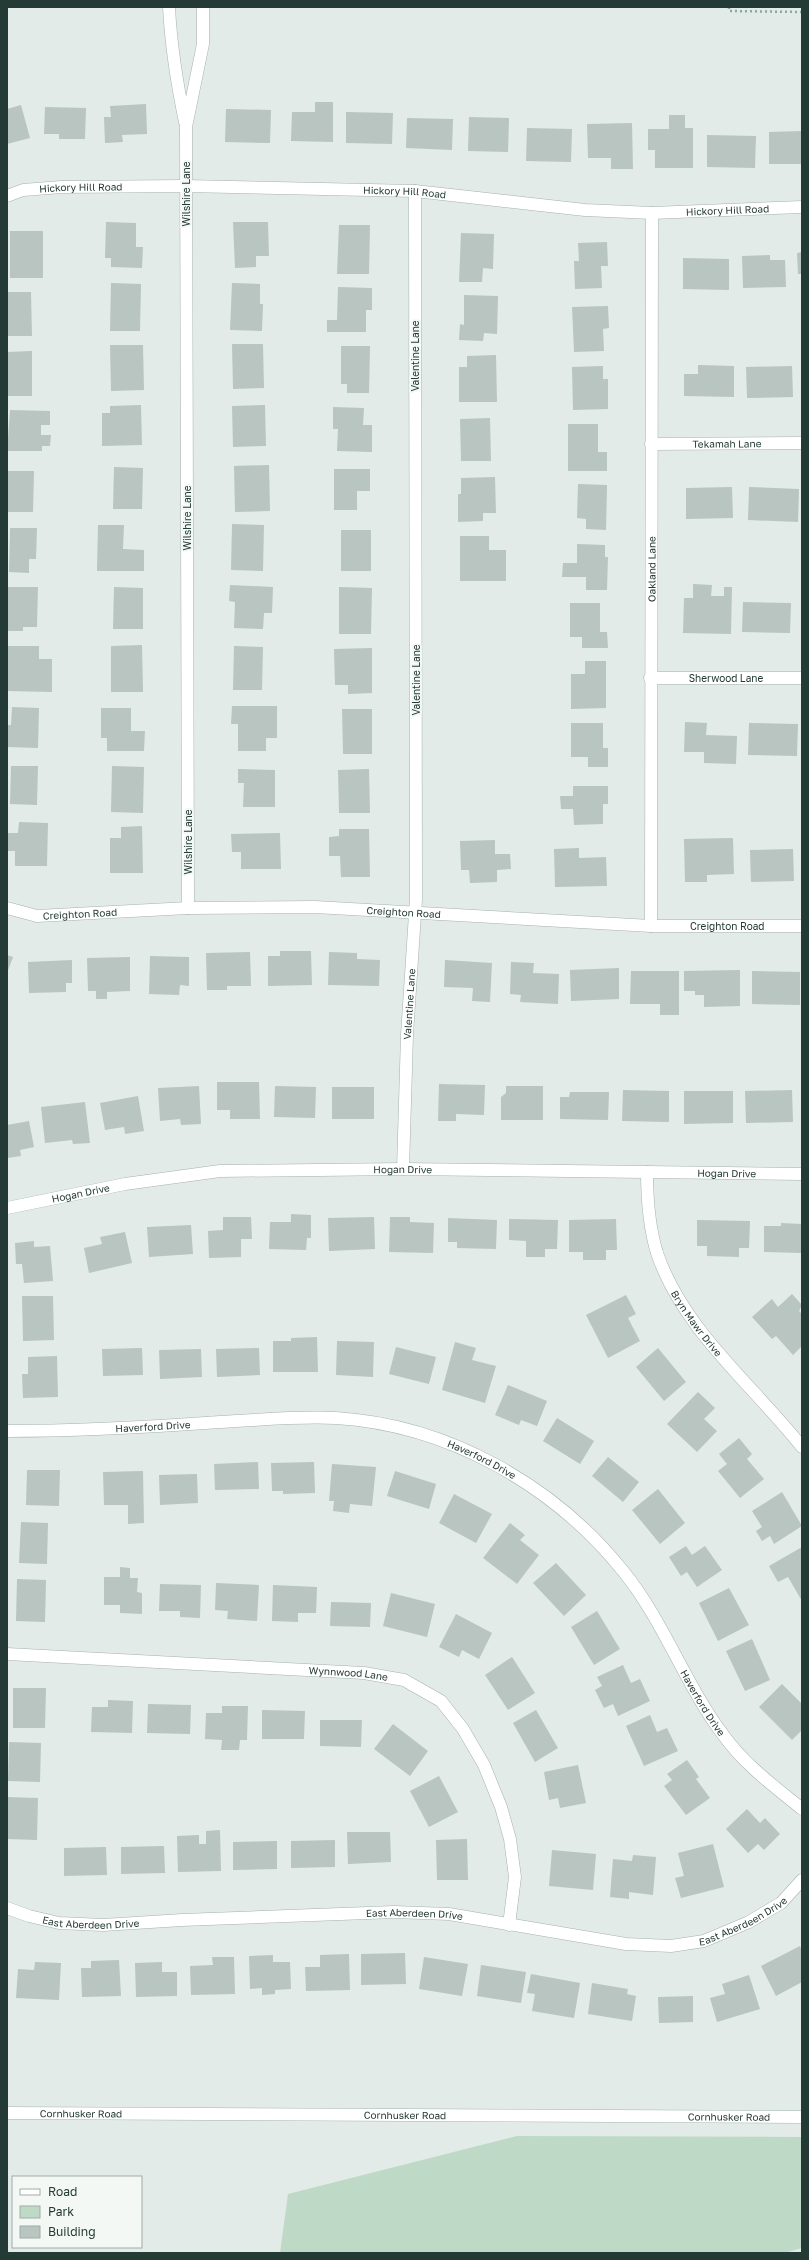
<svg xmlns="http://www.w3.org/2000/svg" width="809" height="2260" viewBox="0 0 809 2260" font-family="'Golos Text',sans-serif">
	<style>
		.green { fill: #bedac6 }
		.building { fill: #b8c5c0 }
		.lines { fill: none; stroke-linecap: round; stroke-linejoin: round }
		.street-casing { stroke: #a5b2ae; stroke-width: 13 }
		.secondary-casing { stroke: #a2b5af; stroke-width: 13 }
		.path { stroke: #86aba1; stroke-width: 2.5; stroke-dasharray: 2 3; stroke-linecap: butt }
		.street { stroke: #fff; stroke-width: 12 }
		.secondary { stroke: #fff; stroke-width: 12 }
		.labels { text-anchor: middle; stroke-width: 4; stroke-linejoin: round; paint-order: stroke }
		.street-label { font-size: 10px; fill: #243a35; stroke: #f3f8f5 }
	</style>
	<rect width="100%" height="100%" fill="#e2ebe7"/>
	<path class="green" d="M517,2136L802,2137V2248L784,2253H280L288,2194Z"/>
	<path class="building" d="M315,102H333V142L291,141L292,112H315Z
		M146,104L147,134L122,135L123,142L105,143L104,117H111L110,106Z
		M21,105L30,138L7,144V109Z
		M45,107L86,108L85,139H59V134H44Z
		M226,109L271,110L270,143L225,142Z
		M346,112L393,113L392,144L346,143Z
		M669,115H685V128H693V168H655V150H648V129H669Z
		M469,117L509,118L508,152L468,151Z
		M407,118L453,119L452,150L406,148Z
		M632,123L633,169H611V158H588L587,124Z
		M527,128L572,129L571,162L526,161Z
		M802,131V164H769V132Z
		M707,135L756,136L755,168L707,167Z
		M106,222L136,223V247H143L142,268L111,267V258H105Z
		M233,222H268L269,256H256V267L235,268Z
		M339,225H370L369,274H337Z
		M10,231H43V278H10Z
		M461,233L494,234L493,269L483,268L482,282H459Z
		M607,242L608,266H601L602,288L575,289L574,261H579L578,243Z
		M802,252V274H798L797,253Z
		M770,255V260H785L786,287L743,288L742,256Z
		M683,258L729,259V290L683,289Z
		M111,283L141,284L140,331H110Z
		M232,283L260,284V304H263L262,331L230,330Z
		M338,287L372,288V310H366V332H327V320H337Z
		M7,292H31L32,336H7Z
		M464,295L498,296L497,334L484,333L483,341L459,340L460,324L464,325Z
		M608,306L609,328L603,329L604,351L574,352L572,307Z
		M232,344H263L264,388L233,389Z
		M110,345H143L144,390L111,391Z
		M341,346H370L369,393H347V384H341Z
		M32,351V396H7V352Z
		M496,355L497,402H459V367H467V356Z
		M698,365L734,366V397L684,396V374H698Z
		M603,366V379H608V409L573,410L572,367Z
		M792,366L793,397L747,398L746,367Z
		M141,405L142,445L102,446V413H110V406Z
		M265,405L266,446L233,447L232,406Z
		M333,407L364,408L363,425H372V452L337,451L338,429H333Z
		M10,410L50,411V425H41V435H51L50,446H42V451H7Z
		M490,418L491,461H461L460,419Z
		M568,424H598V452H607V471H568Z
		M269,465L270,511L235,512L234,466Z
		M114,467L143,468L142,509H113Z
		M334,469H370V491H357V510H334Z
		M8,471H34L33,512H7Z
		M495,477L496,513H483V521L458,522V494H461V478Z
		M578,484L607,485L606,530L586,529V519L577,518Z
		M732,487L733,518L686,519V488Z
		M749,487L799,489L798,522L748,520Z
		M232,524L264,525L263,571L231,570Z
		M98,525H124L123,549L144,550V571H97Z
		M10,528H37L36,559H29V573L9,572Z
		M341,530H371V571H341Z
		M460,536H489V550H506V581H460Z
		M577,544L605,545V557H608L607,590H586V577H562L563,563H577Z
		M693,584L712,585L711,596H724V587H732L731,634L683,633L684,598H693Z
		M230,585L273,587L272,613H264L263,629L234,628L235,602L229,601Z
		M8,587H38L37,627H23V631H7Z
		M114,587L143,588V629H113Z
		M339,587L372,588L371,634H339Z
		M743,602L791,603L790,633L742,632Z
		M570,603H600V632H607L608,648H582V637H570Z
		M142,645L143,692H111V646Z
		M7,646H39V659H52V692L7,691Z
		M234,646L263,647L262,690H233Z
		M372,648V693L348,694V685H335L334,649Z
		M585,661H606V708L571,709V674H585Z
		M232,706H277V738H266V751H238V724H231Z
		M12,707L39,708L38,748L7,747V725H11Z
		M101,708H131V731H145L144,751H107V738H101Z
		M342,709H372V754H343Z
		M685,722L707,723L706,735L737,736L736,764L704,763V752H684Z
		M571,723H603V748H608V767H588V757H571Z
		M749,723L798,724L797,756L748,755Z
		M11,766H38L37,805L10,804Z
		M112,766L144,767L143,813L111,812Z
		M238,769L275,770V807H243L244,783H238Z
		M369,769L370,813H339L338,770Z
		M573,786H608V804H603V824L574,825L573,809H561L560,796H573Z
		M19,822L48,823L47,866H15V851H7L8,833H18Z
		M142,826L143,873H110V838H121V827Z
		M339,829H369L370,877H341L340,856H329V837L339,836Z
		M280,833L281,869H241V852H232L231,834Z
		M733,838L734,874L707,875V882H685L684,839Z
		M495,840V854H510L511,869L497,870V882L470,883L469,870H461L460,841Z
		M579,848V858L606,857L607,886L555,887L554,849Z
		M793,849L794,881L751,882L750,850Z
		M280,951H311L312,985L268,986V956H280Z
		M250,952L251,986H227V990H207L206,953Z
		M329,952L357,953V959L380,960L379,986L328,985Z
		M7,955L13,957L7,973Z
		M150,956L189,957V986L180,985L179,995L149,994Z
		M130,957V991L107,992V999H96V991H88L87,958Z
		M72,960V983H66V992L29,993L28,962Z
		M445,960L492,963L490,1002L472,1001L473,988L444,987Z
		M511,962L534,963L533,973L559,974L558,1004L520,1002L521,995L510,994Z
		M619,968V999L571,1001L570,970Z
		M740,970V1006L704,1007V995H695V991H684V971Z
		M631,971H679V1015H660V1004H630Z
		M752,971L800,972V1005L752,1004Z
		M217,1082H259L260,1119H230V1110H217Z
		M439,1084L485,1085L484,1115L456,1114V1121H438Z
		M199,1086L201,1124L181,1125L180,1119L160,1121L158,1088Z
		M275,1086L316,1087L315,1118L274,1117Z
		M506,1086H543V1120H501V1097L506,1093Z
		M332,1087H374V1119H332Z
		M623,1090L669,1091V1122L622,1121Z
		M792,1090L793,1122L746,1123L745,1091Z
		M684,1091H733V1123L684,1124Z
		M570,1092H609L608,1120L560,1119V1097H569Z
		M138,1096L144,1131L125,1134L124,1127L105,1130L100,1103Z
		M85,1102L90,1143L73,1144L72,1140L45,1143L41,1107Z
		M29,1121L34,1147L20,1150L21,1156L7,1158V1125Z
		M291,1214L311,1215V1238H307L306,1250L269,1249L270,1222H291Z
		M223,1217H251L252,1239H241V1257L209,1258L208,1231L223,1230Z
		M374,1217L375,1249L329,1251L328,1218Z
		M390,1217H410V1222L434,1223L433,1253L389,1252Z
		M448,1218L497,1220L496,1249L457,1248V1242H448Z
		M509,1219L558,1220L557,1249H545V1257H526V1241L509,1240Z
		M616,1219L617,1250H606V1260H583V1252H569V1220Z
		M697,1220L750,1221L749,1248H739V1257L707,1256V1246H697Z
		M781,1223L802,1224V1253L764,1252V1226H781Z
		M191,1225L193,1254L149,1257L147,1227Z
		M125,1232L132,1263L89,1273L84,1248L102,1244L100,1237Z
		M34,1241V1247L50,1246L53,1281L24,1283L22,1264H16L15,1243Z
		M792,1294L802,1305L799,1311L802,1314V1346L793,1355L776,1336L772,1339L752,1317L772,1299L778,1307Z
		M626,1295L636,1314L628,1318L640,1341L608,1358L586,1315Z
		M22,1296H53L54,1340L23,1341Z
		M317,1337L318,1372H273V1341H291V1338Z
		M337,1341L374,1342L373,1377L336,1375Z
		M455,1342L476,1348L472,1360L496,1366L485,1403L442,1390Z
		M396,1347L436,1357L429,1384L389,1374Z
		M142,1348L143,1375L103,1376L102,1349Z
		M259,1348L260,1375L217,1377L216,1349Z
		M658,1348L686,1382L664,1401L636,1367Z
		M201,1349L202,1377L160,1379L159,1350Z
		M57,1356L58,1397L23,1398L22,1374H28V1357Z
		M508,1385L547,1401L537,1426L521,1420L519,1425L495,1415Z
		M698,1392L715,1408L704,1419L717,1431L697,1452L667,1424Z
		M557,1418L594,1441L580,1464L543,1441Z
		M739,1438L752,1454L747,1459L764,1479L740,1498L718,1471L727,1464L719,1454Z
		M608,1457L639,1482L623,1502L592,1476Z
		M258,1462L259,1489L215,1490L214,1464Z
		M314,1462L315,1493L283,1494V1491H272L271,1463Z
		M332,1464L376,1467L372,1506L350,1504L349,1513L333,1511L334,1501H329Z
		M27,1470H60L59,1506L26,1505Z
		M143,1471L144,1523L128,1524V1505H104L103,1472Z
		M395,1471L436,1484L429,1509L387,1496Z
		M197,1474L198,1503L160,1505L159,1475Z
		M658,1489L685,1523L660,1544L632,1510Z
		M782,1492L802,1526L774,1544L770,1536L762,1541L756,1531L762,1527L752,1511Z
		M454,1494L492,1514L476,1543L439,1523Z
		M21,1522L48,1523L47,1564L19,1563Z
		M510,1523L525,1535L520,1540L539,1555L517,1584L483,1558Z
		M686,1546L692,1555L705,1546L722,1570L697,1587L687,1572L681,1576L669,1557Z
		M802,1547V1601L788,1577L778,1582L769,1566Z
		M556,1563L586,1595L564,1616L533,1583Z
		M120,1567L130,1568V1578H138L137,1592L142,1593V1614L120,1613V1605H104V1577H120Z
		M17,1579L46,1580L45,1622L16,1621Z
		M216,1583L259,1585L257,1621L227,1619L228,1611L215,1610Z
		M160,1584L201,1585L200,1618L180,1617V1611H159Z
		M273,1585L317,1587L316,1613H298V1622L272,1621Z
		M729,1588L749,1625L718,1641L699,1603Z
		M391,1593L435,1604L427,1637L383,1626Z
		M331,1602L371,1603L370,1627L330,1626Z
		M597,1611L620,1649L594,1665L571,1627Z
		M456,1614L492,1633L479,1659L462,1650L459,1657L439,1647Z
		M752,1639L770,1680L745,1691L726,1651Z
		M512,1657L535,1693L508,1710L485,1675Z
		M623,1665L631,1683L640,1679L650,1701L618,1716L613,1704L604,1708L595,1690L602,1686L597,1677Z
		M782,1684L802,1704V1730L792,1740L759,1707Z
		M13,1688H46L45,1728H13Z
		M108,1700L133,1701L132,1733L91,1732L92,1707H108Z
		M148,1704L191,1705L190,1734L147,1733Z
		M222,1706H248L247,1740H240L239,1750H221L222,1740L205,1739L206,1713H222Z
		M262,1710L305,1711L304,1739H262Z
		M536,1710L558,1748L535,1762L513,1723Z
		M650,1715L657,1732L667,1728L678,1751L644,1766L626,1726Z
		M320,1720H362L361,1747L320,1746Z
		M393,1724L428,1751L410,1776L374,1749Z
		M9,1742L41,1743L40,1782L8,1781Z
		M687,1760L699,1777L696,1779L710,1798L686,1815L664,1786L672,1780L667,1774Z
		M578,1765L586,1803L560,1808L558,1798L549,1800L544,1772Z
		M439,1776L458,1812L429,1827L410,1791Z
		M7,1797L38,1798L37,1840L7,1839Z
		M747,1809L760,1823L765,1818L780,1834L764,1850L758,1844L748,1853L726,1829Z
		M220,1830L221,1871L178,1872L177,1836L199,1835V1844H206V1831Z
		M347,1832H390L391,1862L348,1864Z
		M467,1839L468,1880H437L436,1840Z
		M335,1840V1867L291,1868V1841Z
		M277,1841V1869L233,1870V1842Z
		M713,1844L724,1887L681,1898L675,1878L684,1876L678,1853Z
		M164,1846L165,1873L121,1874V1847Z
		M106,1847L107,1875L64,1876V1848Z
		M552,1850L596,1854L593,1890L549,1886Z
		M633,1855L656,1857L653,1895L629,1892V1899L610,1897L613,1859L632,1861Z
		M800,1946L802,1951V1982L776,1996L761,1966Z
		M405,1953L406,1984L361,1985V1954Z
		M349,1954L350,1990L306,1991L305,1967H320V1955Z
		M273,1955V1962H290L291,1989L275,1990V1994L262,1995V1988L250,1989L249,1956Z
		M212,1957H234L235,1994L191,1995L190,1966L213,1965Z
		M424,1957L468,1964L462,1996L419,1989Z
		M119,1960L121,1996L82,1997L81,1968H91V1961Z
		M35,1962L61,1963L59,2000L16,1998L18,1969L34,1970Z
		M162,1962V1972H177V1996L136,1997L135,1963Z
		M481,1965L526,1972L521,2003L477,1996Z
		M531,1974L580,1983L574,2018L532,2011L535,1994L527,1993Z
		M749,1975L760,2009L717,2022L710,1998L725,1994L722,1984Z
		M592,1983L628,1989L627,1994L636,1996L632,2021L588,2014Z
		M693,1996V2022L659,2023L658,1997Z"/>
	<g class="lines">
		<defs>
			<g id="street">
				<path d="M169,7C171,46 177,84 185,122"/>
				<path id="s1" d="M7,196L23,190L61,187L185,186L415,191L585,210L652,213L802,207"/>
				<path id="s2" d="M651,444L802,443"/>
				<path id="s3" d="M650,678H802"/>
				<path id="s4" d="M7,908L37,916L188,908L315,907L651,926H802"/>
				<path d="M188,908L186,127L203,44V7"/>
				<path id="s5" d="M651,926L652,213"/>
				<path id="s6" d="M403,1169L407,1035L416,899L415,191"/>
				<path id="s7" d="M647,1172C647,1199 649,1227 657,1253C683,1330 753,1385 802,1447"/>
				<path id="s8" d="M7,1208L125,1184L220,1171L403,1169L802,1174"/>
				<path id="s9" d="M7,1431C78,1431 149,1427 220,1422C259,1420 298,1416 336,1418C448,1425 554,1485 623,1571C664,1621 685,1685 724,1736C745,1765 775,1787 802,1809"/>
				<path id="s10" d="M7,1654L364,1673L404,1680L441,1701L463,1729L484,1765L501,1807L510,1839L515,1877L509,1925"/>
				<path id="s11" d="M7,1908L29,1916L59,1923L103,1925L182,1920L394,1912L449,1914L626,1944L671,1946L704,1941L749,1922L781,1903L802,1880"/>
			</g>
			<g id="secondary">
				<path id="s12" d="M7,2113L802,2117"/>
			</g>
		</defs>
		<use href="#street" class="street-casing"/>
		<use href="#secondary" class="secondary-casing"/>
		<path class="path" d="M729,7V11L802,12"/>
		<use href="#street" class="street"/>
		<use href="#secondary" class="secondary"/>
	</g>
	<g class="labels">
		<g class="street-label">
			<text dy="4" stroke="none"><textPath href="#s1" startOffset="75">Hickory Hill Road</textPath></text>
			<text dy="4" stroke="none"><textPath href="#s1" startOffset="399">Hickory Hill Road</textPath></text>
			<text transform="translate(186 194) rotate(-90)" y="4">Wilshire Lane</text>
			<text dy="4" stroke="none"><textPath href="#s1" startOffset="723">Hickory Hill Road</textPath></text>
			<text transform="translate(415 356) rotate(-90)" y="4">Valentine Lane</text>
			<text dy="4" stroke="none"><textPath href="#s2" startOffset="76">Tekamah Lane</textPath></text>
			<text transform="translate(187 518) rotate(-90)" y="4">Wilshire Lane</text>
			<text dy="4" stroke="none"><textPath href="#s5" startOffset="357">Oakland Lane</textPath></text>
			<text dy="4" stroke="none"><textPath href="#s3" startOffset="76">Sherwood Lane</textPath></text>
			<text transform="translate(416 680) rotate(-90)" y="4">Valentine Lane</text>
			<text transform="translate(188 842) rotate(-90)" y="4">Wilshire Lane</text>
			<text dy="4" stroke="none"><textPath href="#s4" startOffset="398">Creighton Road</textPath></text>
			<text dy="4" stroke="none"><textPath href="#s4" startOffset="74">Creighton Road</textPath></text>
			<text dy="4" stroke="none"><textPath href="#s4" startOffset="722">Creighton Road</textPath></text>
			<text dy="4" stroke="none"><textPath href="#s6" startOffset="165">Valentine Lane</textPath></text>
			<text dy="4" stroke="none"><textPath href="#s8" startOffset="399">Hogan Drive</textPath></text>
			<text dy="4" stroke="none"><textPath href="#s8" startOffset="723">Hogan Drive</textPath></text>
			<text dy="4" stroke="none"><textPath href="#s8" startOffset="75">Hogan Drive</textPath></text>
			<text dy="4" stroke="none"><textPath href="#s7" startOffset="163">Bryn Mawr Drive</textPath></text>
			<text dy="4" stroke="none"><textPath href="#s9" startOffset="146">Haverford Drive</textPath></text>
			<text dy="4" stroke="none"><textPath href="#s9" startOffset="482">Haverford Drive</textPath></text>
			<text dy="4" stroke="none"><textPath href="#s10" startOffset="342">Wynnwood Lane</textPath></text>
			<text dy="4" stroke="none"><textPath href="#s9" startOffset="818">Haverford Drive</textPath></text>
			<text dy="4" stroke="none"><textPath href="#s11" startOffset="410">East Aberdeen Drive</textPath></text>
			<text dy="4" stroke="none"><textPath href="#s11" startOffset="746">East Aberdeen Drive</textPath></text>
			<text dy="4" stroke="none"><textPath href="#s11" startOffset="86">East Aberdeen Drive</textPath></text>
			<text dy="4" stroke="none"><textPath href="#s12" startOffset="74">Cornhusker Road</textPath></text>
			<text dy="4" stroke="none"><textPath href="#s12" startOffset="398">Cornhusker Road</textPath></text>
			<text dy="4" stroke="none"><textPath href="#s12" startOffset="722">Cornhusker Road</textPath></text>
		</g>
	</g>
	<rect width="809" height="2260" fill="none" stroke="#243a35" stroke-width="16"/>
	<rect x="12" y="2176" width="130" height="72" fill="#f3f8f5" stroke="#a0aca8"/>
	<rect x="20" y="2189" width="20" height="6" fill="#ffffff" stroke="#a0aca8"/>
	<text x="48" y="2196" font-size="12" fill="#243a35">Road</text>
	<rect x="20" y="2206" width="20" height="12" fill="#bedac6" stroke="#a0aca8"/>
	<text x="48" y="2216" font-size="12" fill="#243a35">Park</text>
	<rect x="20" y="2226" width="20" height="12" fill="#b8c5c0" stroke="#a0aca8"/>
	<text x="48" y="2236" font-size="12" fill="#243a35">Building</text>
</svg>
